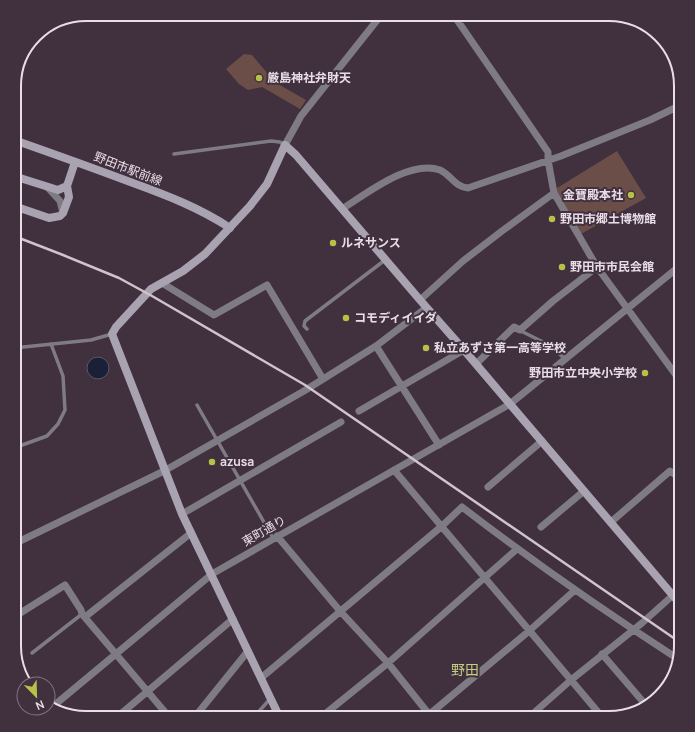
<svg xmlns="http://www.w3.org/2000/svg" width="695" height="732" viewBox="0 0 695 732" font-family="Manrope,'Noto Sans JP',sans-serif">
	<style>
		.green { fill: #6c4e49 }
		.water { fill: #1c2037; stroke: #5a596c }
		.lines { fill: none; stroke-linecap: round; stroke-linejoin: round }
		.lane { stroke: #7f7b85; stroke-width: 3.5 }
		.street { stroke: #7f7b85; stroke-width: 7 }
		.secondary { stroke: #a8a2b1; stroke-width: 8 }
		.rail { stroke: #cfc3cc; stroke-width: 2.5 }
		.poi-dot { fill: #b6c148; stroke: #41303e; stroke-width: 1.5 }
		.labels { text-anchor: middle; stroke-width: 4; stroke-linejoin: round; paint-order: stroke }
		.poi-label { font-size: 12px; font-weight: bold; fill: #e9dee7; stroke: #41303e; text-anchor: start }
		.street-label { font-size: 12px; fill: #e9dee7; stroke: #41303e }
		.quarter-label { font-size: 14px; fill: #c5ce81; stroke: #41303e }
		.rim { fill: none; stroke: #e9dee7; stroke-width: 2 }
	</style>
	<rect width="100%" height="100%" fill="#41303e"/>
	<path class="green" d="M244,54L252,55L268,74L271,80L306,100L300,109L262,87L248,90L239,84L226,69Z
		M617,151L646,198L581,234L557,193V188Z"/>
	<path class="water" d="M87 368a11 11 0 1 1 22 0a11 11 0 1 1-22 0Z"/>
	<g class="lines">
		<path class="lane" d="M174,154L271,141L280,142L284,145
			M307,329L304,326L305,321L385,260
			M520,330L523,332L551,346L565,359
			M14,348L91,340L112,334
			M197,405L273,538
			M14,448L47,436L58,424L65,410L63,376L51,344
			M32,653L82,614
			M201,709L209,718
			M253,718L270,699"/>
		<path class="street" d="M453,14L548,152V160L554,193L597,267L681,382
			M458,21L469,14
			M285,145L301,116L382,14
			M49,189L60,201L63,213
			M342,209C366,194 410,159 440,170C451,175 455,187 468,188L561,156L650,120L681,105
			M162,283L214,315L267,285L323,379
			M420,300L463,261L502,231L554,193
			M376,346L439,445
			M476,364L514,327L520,330L553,301L597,267
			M359,411L464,350
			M394,470L603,718
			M488,487L542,441
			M182,514L341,422
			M611,522L670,471L681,479
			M541,527L584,491
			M277,536L340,611L388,663L432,718
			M14,544L164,471L304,391L376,346L426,308
			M14,617L65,585L81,610L82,614L170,718
			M85,617L191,533
			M602,654L645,704
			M261,678L442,526L462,507C532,561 604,611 678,659
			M654,701L659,697
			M51,708L212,574L510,404L681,265
			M116,718L233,619
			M194,718L248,651
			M320,718L388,663L517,549
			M425,718L529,631L575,590
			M528,718L571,680L642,623L681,588"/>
		<path class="secondary" d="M14,140C54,154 93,168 133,183C166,195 200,208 230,228
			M14,179L20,178L58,190L67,186
			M14,206L49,218L60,216L63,213L69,197L67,186L75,162
			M280,718L182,514L112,334L116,327L151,289L183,271L205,254L250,206L267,184L285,145L296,155L420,300L464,350L681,605"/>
		<path class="rail" d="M14,236L63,255L119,278L152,296L305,385L681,643"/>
	</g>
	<g class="poi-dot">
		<circle cx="259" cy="78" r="4"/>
		<circle cx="631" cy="195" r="4"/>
		<circle cx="552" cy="219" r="4"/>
		<circle cx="333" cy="243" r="4"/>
		<circle cx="562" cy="267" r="4"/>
		<circle cx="346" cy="318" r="4"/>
		<circle cx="426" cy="348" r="4"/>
		<circle cx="645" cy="373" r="4"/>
		<circle cx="212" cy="462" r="4"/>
	</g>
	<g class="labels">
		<g class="poi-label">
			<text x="267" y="82">厳島神社弁財天</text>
			<text x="623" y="199" text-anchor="end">金寶殿本社</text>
			<text x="560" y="223">野田市郷土博物館</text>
			<text x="341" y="247">ルネサンス</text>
			<text x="570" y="271">野田市市民会館</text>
			<text x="354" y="322">コモディイイダ</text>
			<text x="434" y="352">私立あずさ第一高等学校</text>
			<text x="637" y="377" text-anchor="end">野田市立中央小学校</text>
			<text x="220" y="466">azusa</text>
		</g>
		<g class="street-label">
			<text transform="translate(128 169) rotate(21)" y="4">野田市駅前線</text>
			<text transform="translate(264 531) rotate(-30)" y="4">東町通り</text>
		</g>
		<g class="quarter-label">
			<text x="465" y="675">野田</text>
		</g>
	</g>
	<path d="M0 0H695V732H0ZM86 21H609A65 65 0 0 1 674 86V646A65 65 0 0 1 609 711H86A65 65 0 0 1 21 646V86A65 65 0 0 1 86 21Z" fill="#41303e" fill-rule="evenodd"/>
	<path class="rim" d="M86 21H609A65 65 0 0 1 674 86V646A65 65 0 0 1 609 711H86A65 65 0 0 1 21 646V86A65 65 0 0 1 86 21Z"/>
	<g transform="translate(36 696) rotate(157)"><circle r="19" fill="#41303e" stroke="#847682"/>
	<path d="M0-3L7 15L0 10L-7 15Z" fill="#b6c148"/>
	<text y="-6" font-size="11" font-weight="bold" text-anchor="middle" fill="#e9dee7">N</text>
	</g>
</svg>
